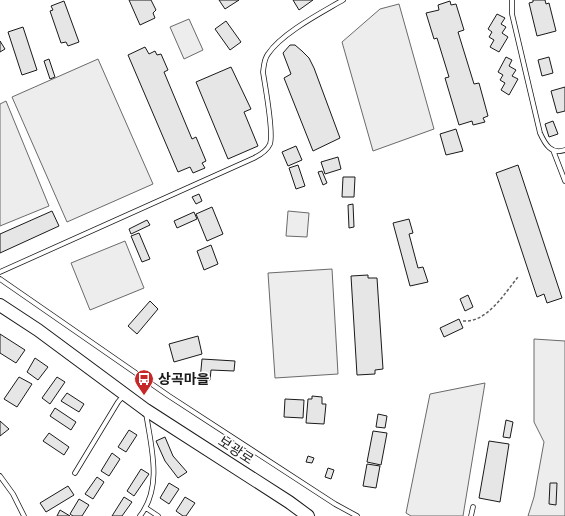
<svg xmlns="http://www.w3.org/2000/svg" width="565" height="516" viewBox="0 0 565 516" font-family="'Sofia Sans Condensed','Noto Sans KR',sans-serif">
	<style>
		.green { fill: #ededed; stroke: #6a6a6a }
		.building { fill: #e6e6e6; stroke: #1a1a1a }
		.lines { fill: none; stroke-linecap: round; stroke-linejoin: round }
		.service-casing { stroke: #1a1a1a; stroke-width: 5.5 }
		.secondary-casing { stroke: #1a1a1a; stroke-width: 14 }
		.path { stroke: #5f5f5f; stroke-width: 1.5; stroke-dasharray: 3 2; stroke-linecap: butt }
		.service { stroke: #fff; stroke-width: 4 }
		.secondary { stroke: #fff; stroke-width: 12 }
		.labels { text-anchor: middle; stroke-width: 3; stroke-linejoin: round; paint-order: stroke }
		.poi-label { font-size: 14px; font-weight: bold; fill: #1a1a1a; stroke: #fff; text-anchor: start }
		.street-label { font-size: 14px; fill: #1a1a1a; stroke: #fff }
	</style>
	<rect width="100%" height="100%" fill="#fff"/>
	<path class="green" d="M399,4L434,129L373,151L342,42L380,9Z
		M189,19L203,50L184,59L170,27Z
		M98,59L153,184L67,222L12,97Z
		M6,101L49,206L0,226V104Z
		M288,211L309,213L307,237L286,236Z
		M125,241L144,288L90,310L71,263Z
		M332,269L338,374L275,378L268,273Z
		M534,339L565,341V516H528L534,497L544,442L534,422Z
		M485,383L463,516H411L406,513L430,394Z"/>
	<path class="building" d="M129,0H151L156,10L153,13L155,18L140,25Z
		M219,0H239L225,9Z
		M293,0H313L299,10Z
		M533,0H545L546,4L549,3L556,31L537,36L529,3L533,2Z
		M64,1L79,42L68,46L66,42L61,43L50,11L53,10L51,6Z
		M450,1L451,5L456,4L464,30L458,32L474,84L479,83L488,116L483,118L485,122L473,125L472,121L459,125L445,78L449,77L437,38L434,39L426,13L439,10L438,5Z
		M497,14L505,18L501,24L506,27L502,33L508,37L499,52L490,47L494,40L489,37L492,32L488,29Z
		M226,21L241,42L230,50L215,29Z
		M23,27L37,70L22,75L8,32Z
		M0,41L5,49L0,52Z
		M290,45H295L302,51L309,58L314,68L340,138L313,151L284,78L291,74L283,53Z
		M145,47L149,54L155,51L157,55L161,54L168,70L164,72L192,139L196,137L206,161L202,163L205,168L193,173L190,167L178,172L128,55Z
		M506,57L512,60L509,66L516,70L512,76L518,79L509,95L501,90L505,83L500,80L503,75L498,72Z
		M549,57L553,73L542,76L538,60Z
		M49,59L55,77L50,79L44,61Z
		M231,67L251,109L244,112L258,146L228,159L196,82Z
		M565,87V111L557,113L551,91Z
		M553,121L558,134L549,137L545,124Z
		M456,129L463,151L446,155L440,134Z
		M296,146L302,160L288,166L282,152Z
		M338,157L341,169L325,174L321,162Z
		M298,165L305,186L296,189L289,168Z
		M518,165L562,298L547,303L544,294L537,297L496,173Z
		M322,171L327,183L323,185L318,172Z
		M343,177H355L354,197H342Z
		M199,194L202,201L196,204L192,197Z
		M353,204L354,227L349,228L348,205Z
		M212,207L223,234L207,241L196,214Z
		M52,211L59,226L0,253V234Z
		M194,212L197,219L177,228L174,221Z
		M409,219L413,233L409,234L418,268L423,267L428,282L410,286L393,223Z
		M147,220L150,225L131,234L129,229Z
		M139,233L150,259L142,262L131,236Z
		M211,245L218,264L204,270L197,251Z
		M368,275V278H377L383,369L375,370V374L357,375L351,276Z
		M468,295L473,307L465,311L460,299Z
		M150,301L158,309L137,334L128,326Z
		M459,319L463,328L444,337L440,328Z
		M0,334L25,350L16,363L0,353Z
		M198,336L202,354L174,362L169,344Z
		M35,358L48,367L38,380L27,372Z
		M202,359L235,361L234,371L211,370L210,380H200Z
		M19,377L32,384L17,407L4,399Z
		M57,377L65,382L50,404L42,398Z
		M67,393L84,404L79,412L61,401Z
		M312,396L322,397V404H326L324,424L306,423L308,399H312Z
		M285,399L304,400L303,418L284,417Z
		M55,408L76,422L71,430L50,416Z
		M378,414L387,416L385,428L376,427Z
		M506,420L513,422L510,438L503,437Z
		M0,421L9,429L0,436Z
		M129,430L137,435L126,452L118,447Z
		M373,431L387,433L381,465L367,462Z
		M49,433L69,447L64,455L43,441Z
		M165,437L173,456L187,472L178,478L165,461L156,441Z
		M489,441L509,444L500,502L479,498Z
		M112,453L120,459L109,476L101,471Z
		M308,456L314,458L312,463L306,462Z
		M367,464L380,466L376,488L363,486Z
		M328,468L334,470L331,479L325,477Z
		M141,469L149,474L134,496L127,491Z
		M97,477L104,482L93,499L85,494Z
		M169,483L179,489L169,504L160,498Z
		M550,483H557L556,505L549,504Z
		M68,486L74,495L46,512L40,503Z
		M124,497L132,502L122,516H112Z
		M185,497L195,503L186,516H183L176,511Z
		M79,499L89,505L82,516H73L70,514Z
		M60,510L70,516H57Z"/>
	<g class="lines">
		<defs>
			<path id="service" d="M512,0V14L540,133C545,144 551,155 565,150
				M553,150L565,181
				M0,272L254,158C260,155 267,151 270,144C274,132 265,86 263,72C264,65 264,59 268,54C282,33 321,13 343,0
				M0,279L169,396L335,504L357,516
				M75,473L118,402L124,395
				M0,476L13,494L24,516
				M146,508L158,516
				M140,516C163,486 151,447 146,413
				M471,516L473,507"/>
			<path id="secondary" d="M0,305L38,330L146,410L289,502L308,516"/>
		</defs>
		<use href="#service" class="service-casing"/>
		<use href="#secondary" class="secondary-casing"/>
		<path class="path" d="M463,321C487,323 504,294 518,277"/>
		<use href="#service" class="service"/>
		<use href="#secondary" class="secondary"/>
	</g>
	<defs>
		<symbol id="bus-pin" viewBox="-11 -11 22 30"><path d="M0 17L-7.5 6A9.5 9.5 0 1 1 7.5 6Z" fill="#c62828" stroke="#fff"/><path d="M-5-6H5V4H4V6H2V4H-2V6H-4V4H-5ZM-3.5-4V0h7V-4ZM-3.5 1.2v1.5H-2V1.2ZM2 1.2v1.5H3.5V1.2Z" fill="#fff"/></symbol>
	</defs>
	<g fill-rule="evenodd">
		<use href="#bus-pin" x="133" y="368" width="22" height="30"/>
	</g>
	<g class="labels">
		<g class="poi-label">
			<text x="158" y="384">상곡마을</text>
		</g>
		<g class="street-label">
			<text transform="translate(236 450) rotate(33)" y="5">보광로</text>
		</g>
	</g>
</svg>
